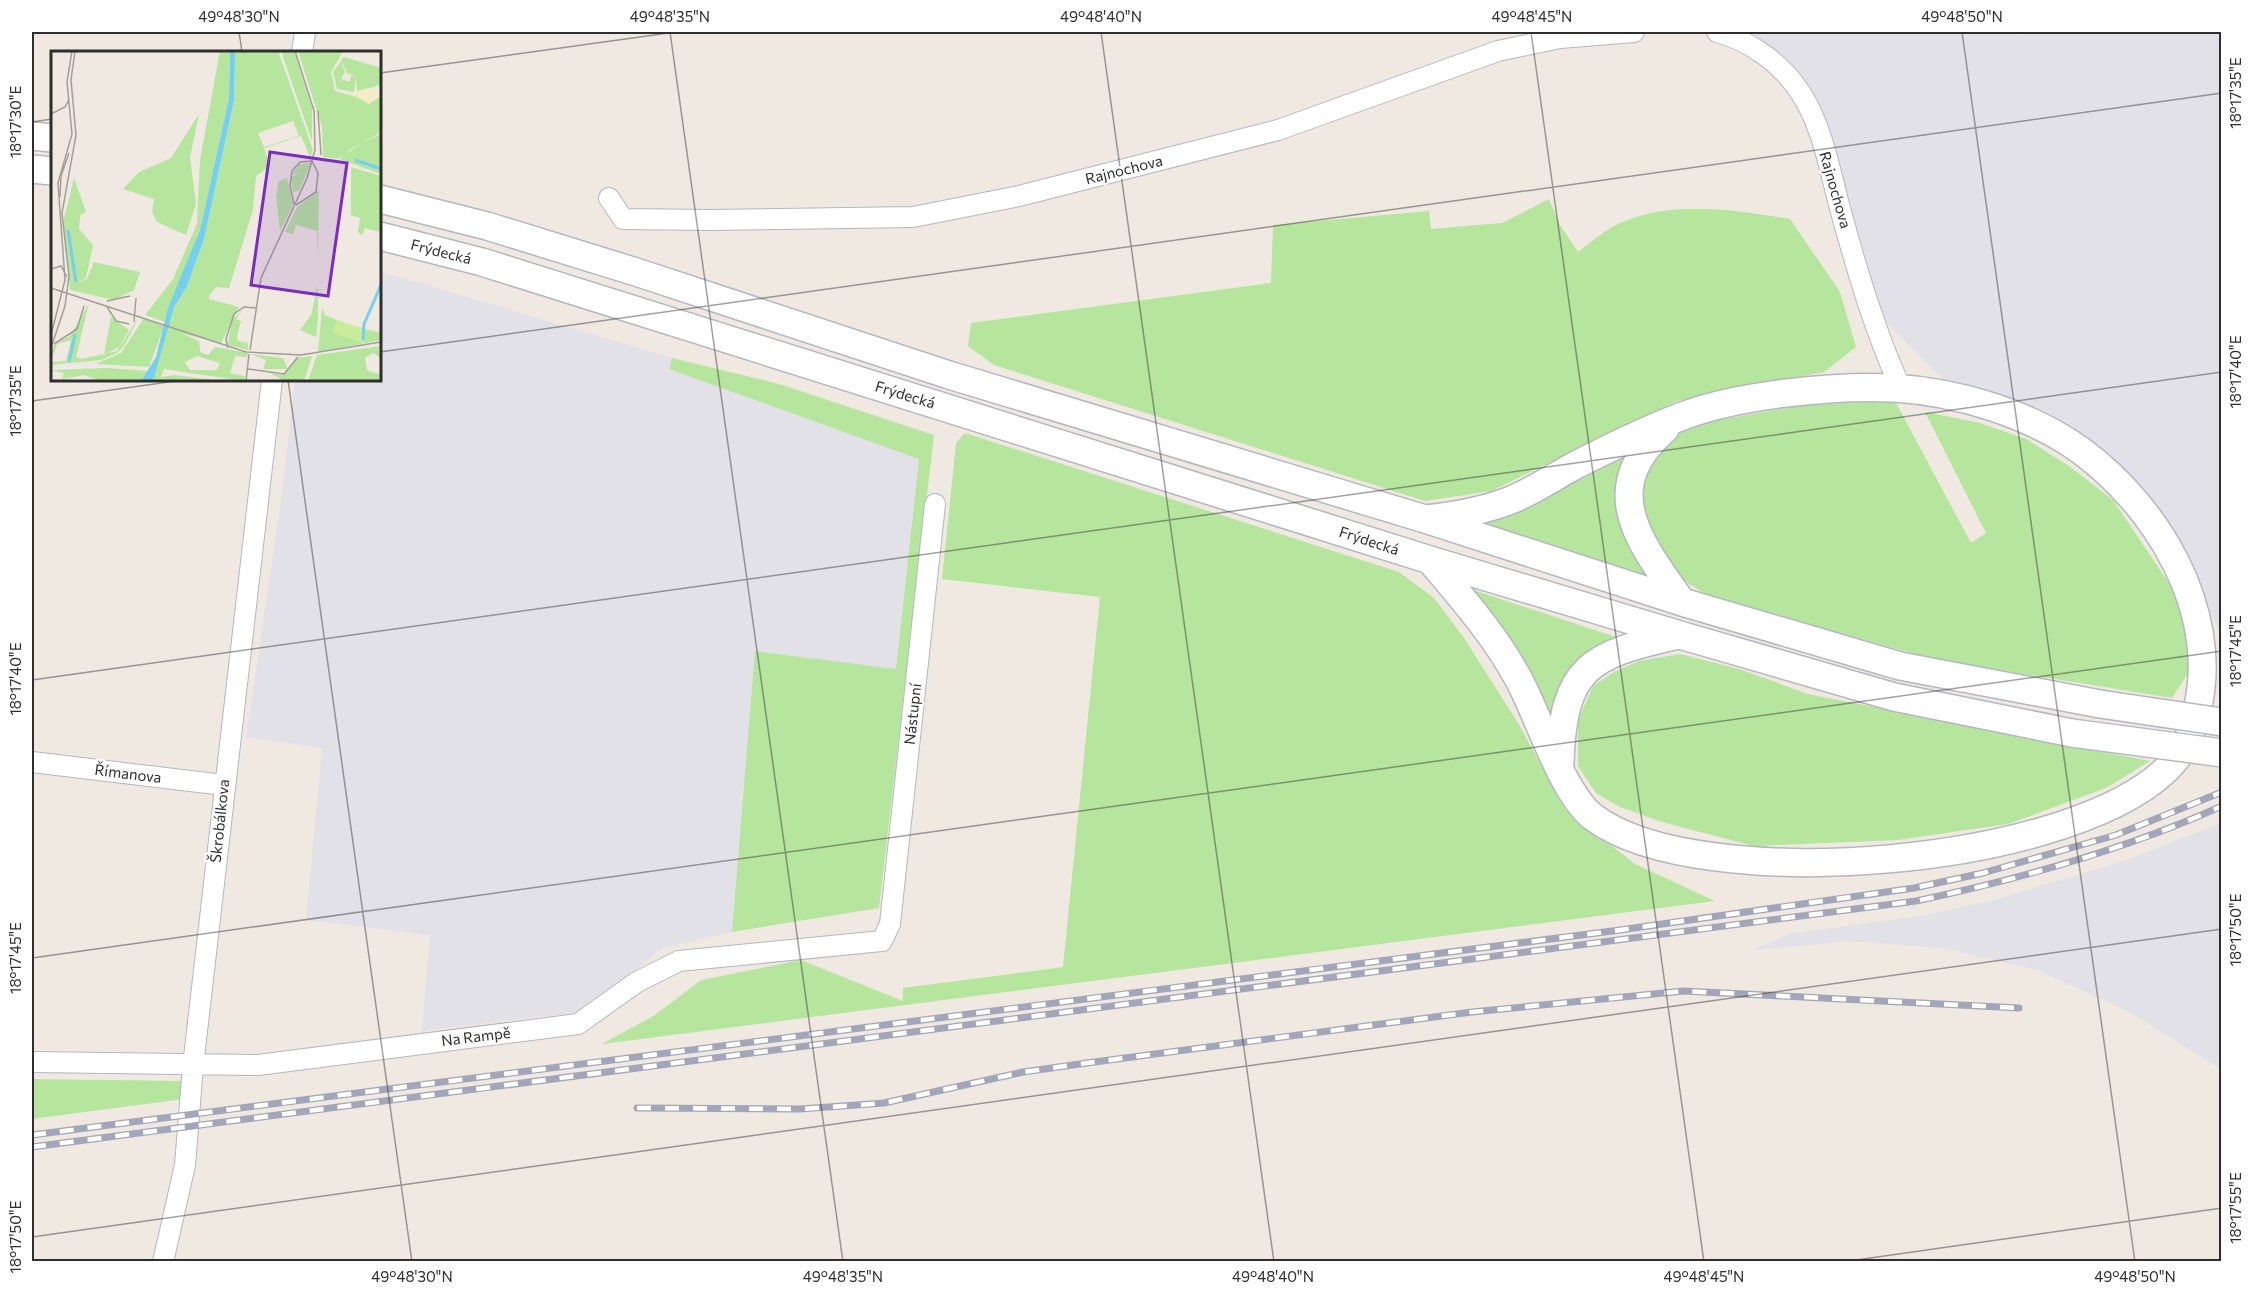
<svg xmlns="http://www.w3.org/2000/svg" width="2253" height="1293" viewBox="0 0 2253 1293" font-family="Commissioner,sans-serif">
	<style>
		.industrial { fill: #e3e1e8 }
		.green { fill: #b6e59e }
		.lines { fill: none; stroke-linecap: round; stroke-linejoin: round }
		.minor-casing { stroke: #b4b7c1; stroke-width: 22 }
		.secondary-casing { stroke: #b4b7c1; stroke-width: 30 }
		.minor { stroke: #fff; stroke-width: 20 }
		.secondary { stroke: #fff; stroke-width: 27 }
		.rail-casing { stroke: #a3a6b8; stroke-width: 7 }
		.rail { stroke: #fff; stroke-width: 4.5; stroke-dasharray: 14; stroke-linecap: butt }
		.secondary-bridge-casing { stroke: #b4b7c1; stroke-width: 30; stroke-linecap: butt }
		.secondary-bridge { stroke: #fff; stroke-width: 27 }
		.ticks { fill: none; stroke: #2e2e2e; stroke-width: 1.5; stroke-opacity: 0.45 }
		.labels { text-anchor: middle; stroke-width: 4.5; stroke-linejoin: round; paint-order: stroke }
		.street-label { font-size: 15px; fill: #2e2e2e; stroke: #fff }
		.inset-river { fill: none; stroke: #75cff0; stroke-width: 3 }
		.inset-road { fill: none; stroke: #a29e99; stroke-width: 1.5 }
		.view { fill: #7b2cbf; fill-opacity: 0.15; stroke: #7b2cbf; stroke-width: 3 }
		.inset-edge { fill: none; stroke: #2e2e2e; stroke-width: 3 }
		.neatline { fill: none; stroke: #2e2e2e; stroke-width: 2 }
		.ticks-label { font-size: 15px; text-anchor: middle; fill: #2e2e2e }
	</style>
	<rect width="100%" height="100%" fill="#efe9e1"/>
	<path class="industrial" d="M1743,32H2019L2021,35L2028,32H2221V638L2201,585L2159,512L2119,467L2072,427L1940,377L1886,322L1810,116Z
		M380,271L672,358L669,369L919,458L896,669L755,651L732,932L663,948L585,1011L422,1031L430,935L306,920L322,748L246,737L281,501L295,380H380Z
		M2221,823V1069L2131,1013L2040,971L1948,949L1852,941L1753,950L1789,934L1919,916L1991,901L2129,859Z"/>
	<path class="green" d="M1549,199L1560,225L1578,252C1590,243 1603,232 1616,225C1669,199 1735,210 1790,219L1840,292L1856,347L1824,372L1677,401L1491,491L1425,501L994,365L968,346L971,323L1271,283L1273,225L1429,211L1431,229L1502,223Z
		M672,358L779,384L934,435L879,908L732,932L755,651L896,669L919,459L669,369Z
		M1861,402L1896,403L1971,543L1986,533L1925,412L1980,423L2026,439L2069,466L2113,500L2185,607L2194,664L2172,698L1937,660L1711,597L1689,584L1669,568L1640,515L1643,474L1672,433L1703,423L1796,406Z
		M965,433L1399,572L1434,598L1464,638L1518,723L1566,810L1635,864L1715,901L602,1044L655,1015L701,980L801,960L903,1001V988L1063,967L1100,597L942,579L956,443Z
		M1635,445L1650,576L1476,522Z
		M1464,587L1619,638L1581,659L1558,693L1553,727Z
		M1680,654L1739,669L1808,694L2150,761L2106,788L2008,824L1898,840L1754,846L1662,822L1620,807L1596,793L1578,766V720L1593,686L1614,672L1639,661Z
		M32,1079L183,1081L184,1099L32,1119Z"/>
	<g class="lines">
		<defs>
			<path id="minor" d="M1717,32C1750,41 1781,63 1800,92C1823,126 1830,173 1841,212C1858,274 1875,331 1901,389
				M302,52L305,32
				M609,198L623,219L709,220L913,217L1019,196L1278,130L1498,51L1560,38L1634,32
				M32,762L224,785
				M32,1062L258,1065L578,1024L637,982L679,961L882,941L890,924L935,504
				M163,1262L185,1165L193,1066L272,380"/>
			<path id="secondary" d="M32,136L52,138
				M32,169L52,171
				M380,199L487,226L636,272L949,375L1425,519L1682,602L1900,666L2100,704
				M380,236L482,262L1430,560L1680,635L1894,697L2072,733
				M1665,429C1596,489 1640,543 1682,602
				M1425,519C1454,516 1483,511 1511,500C1533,491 1552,478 1572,467C1607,449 1643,431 1680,417C1735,395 1834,385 1894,388C1958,392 2028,413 2080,450C2157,506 2219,609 2198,706C2194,725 2188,745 2175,760C2088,866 1700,898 1593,817C1562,793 1538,714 1518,678C1494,634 1462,598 1430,560
				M1560,763C1563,666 1590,655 1678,635"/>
		</defs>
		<use href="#minor" class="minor-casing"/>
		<use href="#secondary" class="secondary-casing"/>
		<use href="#minor" class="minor"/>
		<use href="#secondary" class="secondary"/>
		<defs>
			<path id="rail" d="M637,1108L800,1109L884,1103L1023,1072L1087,1063L1472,1012L1684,991L2019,1008
				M32,1135L1620,930L1914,888L1983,873L2116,835L2222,792
				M32,1147L1916,901C2020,879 2124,850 2222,806"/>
		</defs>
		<use href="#rail" class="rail-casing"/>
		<use href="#rail" class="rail"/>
		<defs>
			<path id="secondary-bridge" d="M2100,704L2222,722
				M2072,733L2222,753"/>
		</defs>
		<use href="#secondary-bridge" class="secondary-bridge-casing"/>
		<use href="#secondary-bridge" class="secondary-bridge"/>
	</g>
	<path class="ticks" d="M239,32L242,52M670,32L843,1262M1101,32L1274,1262M1531,32L1704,1262M1962,32L2135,1262M380,73L676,32M32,122L52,119M380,352L2222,93M288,380L412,1262M32,401L183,380M32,680L2222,372M32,958L2222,651M32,1237L2222,929M1842,1262L2222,1208"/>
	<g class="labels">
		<g class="street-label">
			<text transform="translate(1124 170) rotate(-14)" y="5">Rajnochova</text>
			<text transform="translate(1835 190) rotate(74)" y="5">Rajnochova</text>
			<text transform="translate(441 252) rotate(14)" y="5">Frýdecká</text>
			<text transform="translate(905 395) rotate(17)" y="5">Frýdecká</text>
			<text transform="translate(1369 541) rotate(18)" y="5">Frýdecká</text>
			<text transform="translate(913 714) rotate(-84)" y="5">Nástupní</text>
			<text transform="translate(128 774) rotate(7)" y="5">Římanova</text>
			<text transform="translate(220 821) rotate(-84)" y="5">Škrobálkova</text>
			<text transform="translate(476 1037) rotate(-7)" y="5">Na Rampě</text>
		</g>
	</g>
	<g transform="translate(51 51)">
		<rect width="330" height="330" fill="#efe9e1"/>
		<path d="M169,0H179L178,47L149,179L114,271L94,264L122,228L146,173L149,109ZM184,0H227L262,99L259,106L250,85L213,97L219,115L205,125L202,159L178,237L165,236L158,245V248L188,256L170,292L130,282L148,290L149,301L157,304L164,296L197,302L196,306L184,305L179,322L194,325L193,330L113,318L110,326L123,324L169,330H100L123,256L136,235L153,187L183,49ZM242,70L248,85L213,96L207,82ZM146,305L168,312V315L165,319H139L134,311ZM230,0H243L261,57V90ZM247,0H292L280,21L284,40L321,50L330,45V81L286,108L272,106L271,76ZM293,6L330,17V34L306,40L305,27L303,41L286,38L282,21L290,10L294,21L290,28L299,31L300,25L306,26L296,22L290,9ZM148,63L139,106L145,153L135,184L106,171L101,161L103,148L72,138L88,121L120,107ZM330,83V123L288,108L300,98ZM260,112L248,140L242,141L240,126L249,122L241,124L248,113ZM300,116L330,125V186L329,181L314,177L311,184L307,181L309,167L300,164ZM23,127L35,161L29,164L28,178L42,194L35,227L25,232L36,228L43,211L89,221L83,239L63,249L19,239L12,172ZM236,127L242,154L229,180L225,144L228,130ZM268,140L267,207L266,180L245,174L242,183L234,181L246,156ZM267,233V268L265,286L249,279L260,264ZM38,252L25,306L30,308L66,300L88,266L73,295L66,302L50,309L0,314V303L1,311L15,310L20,289L6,293L3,303L0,301L4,293L19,285ZM271,257L274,264L286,269L282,282L312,289L314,278L330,282V289L267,301ZM192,259L185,268L190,270L186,285L187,290L197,292V299L177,294L181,269ZM60,266L78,279L68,296L53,304ZM93,267L113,275L98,316L45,313L70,302ZM330,295V307L322,302L314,307L316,319L330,324V330H257L266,304ZM200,303L232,307L237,318H212L215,309ZM261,305L253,330H234L218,322L232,324L245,307ZM56,317L96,320L90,330H50L33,324L11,328L13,322L0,319Z" fill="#b6e59e" fill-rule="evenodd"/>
		<path d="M319,37L330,45L318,53L300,43Z" fill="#f3ecc5"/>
		<path d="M286,269L314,278L312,292L281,282Z" fill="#c9ec9a"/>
		<path d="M179,0H184L183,49L153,188L136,235L123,256L103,326L100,330H90L105,306L117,257L149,179L178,47Z" fill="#75cff0"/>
		<path class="inset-river" d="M304,109L330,118M17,179L25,231M312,289L313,273L330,234M18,311L24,283"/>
		<path class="inset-road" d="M267,60L270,104M0,63L14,56L18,48M9,146L10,125L18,102M243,153L239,135L241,120L249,111L261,110L267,122L265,141L245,154M0,218L10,215L16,226M0,237L195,301L250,304L330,291M56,250L79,245M56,256L65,270L78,273M83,271L85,247M0,284L14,229L7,132L21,83L16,31L21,0M3,293L26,278L33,255M0,297L14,255L18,225L11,162L25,84L20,29L24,0M177,297L175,288L183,263L193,256L205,257M199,299L210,227L256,127L264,99L263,60L244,0M197,318L233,323L247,306M195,330L198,303"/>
		<path class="view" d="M219,101L296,112L277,245L200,234Z"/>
		<rect width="330" height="330" class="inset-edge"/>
	</g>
	<rect width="2253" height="1293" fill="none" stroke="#ffffff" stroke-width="66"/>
	<rect x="33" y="33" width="2187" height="1227" class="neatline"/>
	<g class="ticks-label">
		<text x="239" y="22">49°48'30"N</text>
		<text x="670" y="22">49°48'35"N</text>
		<text x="1101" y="22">49°48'40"N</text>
		<text x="1532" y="22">49°48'45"N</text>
		<text x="1962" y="22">49°48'50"N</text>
		<text transform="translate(2236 93) rotate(-90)" y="5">18°17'35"E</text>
		<text transform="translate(16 122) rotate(-90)" y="5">18°17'30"E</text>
		<text transform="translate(2236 372) rotate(-90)" y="5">18°17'40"E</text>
		<text transform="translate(16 401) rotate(-90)" y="5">18°17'35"E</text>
		<text transform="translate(2236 651) rotate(-90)" y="5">18°17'45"E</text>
		<text transform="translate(16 679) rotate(-90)" y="5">18°17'40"E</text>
		<text transform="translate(2236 930) rotate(-90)" y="5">18°17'50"E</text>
		<text transform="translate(16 958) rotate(-90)" y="5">18°17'45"E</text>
		<text transform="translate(2236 1208) rotate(-90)" y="5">18°17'55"E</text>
		<text transform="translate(16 1237) rotate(-90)" y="5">18°17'50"E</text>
		<text x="412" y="1282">49°48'30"N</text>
		<text x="843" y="1282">49°48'35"N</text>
		<text x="1273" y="1282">49°48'40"N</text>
		<text x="1704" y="1282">49°48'45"N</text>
		<text x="2135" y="1282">49°48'50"N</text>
	</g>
</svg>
